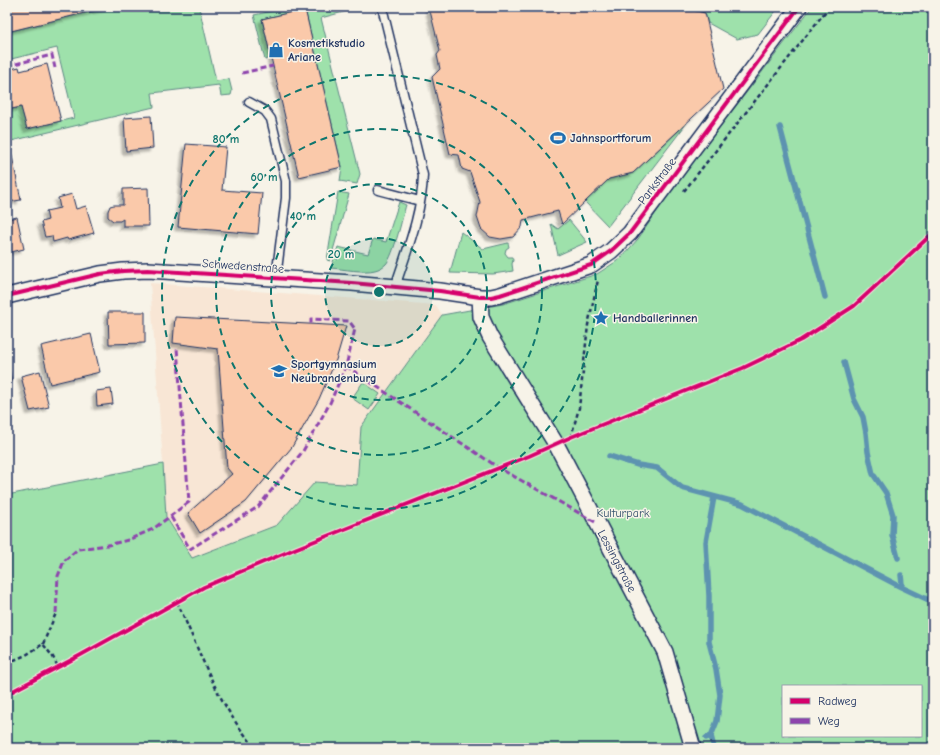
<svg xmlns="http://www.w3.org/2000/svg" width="940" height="755" viewBox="0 0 940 755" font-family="'Comic Neue',sans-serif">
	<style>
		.built { fill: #f8e6d5 }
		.green { fill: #9ee1ab; stroke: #5c8884; fill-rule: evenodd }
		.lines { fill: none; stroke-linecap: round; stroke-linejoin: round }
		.stream { stroke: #5d93b0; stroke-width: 5.5 }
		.building { fill: #fac9aa; stroke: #1b2f5e; filter: url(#shadow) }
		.lane-casing { stroke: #1b2f5e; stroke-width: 11 }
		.street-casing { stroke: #1b2f5e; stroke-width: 18 }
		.path { stroke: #1b2f5e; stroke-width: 2.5; stroke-dasharray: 4 3; stroke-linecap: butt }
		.lane { stroke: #f7f3e8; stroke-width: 8 }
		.street { stroke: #f7f3e8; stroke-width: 15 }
		.quiet { stroke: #8e44ad; stroke-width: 3; stroke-dasharray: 6 3; stroke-linecap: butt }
		.cycleway-casing { stroke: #f7f3e8; stroke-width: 6 }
		.cycleway { stroke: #d6006c; stroke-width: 4 }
		.ring { fill: none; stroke: #0f766e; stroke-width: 2; stroke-dasharray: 7 5 }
		.labels { text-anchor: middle; stroke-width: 3; stroke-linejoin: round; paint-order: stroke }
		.poi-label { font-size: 12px; font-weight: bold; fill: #1b2f5e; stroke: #f7f3e8; text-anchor: start }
		.street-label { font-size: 12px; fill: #1b2f5e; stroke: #f7f3e8 }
		.park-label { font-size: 12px; fill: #35536d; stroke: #f7f3e8 }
		.centre { fill: #0f766e; stroke: #f7f3e8; stroke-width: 2 }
		.ring-label { font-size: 12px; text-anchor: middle; font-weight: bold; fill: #0f766e; stroke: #f7f3e8; stroke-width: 3; stroke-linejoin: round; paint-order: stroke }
	</style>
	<defs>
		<filter id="shadow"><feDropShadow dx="-3.5" dy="3.5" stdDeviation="1" flood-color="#0004"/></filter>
	</defs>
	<rect width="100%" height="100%" fill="#f7f3e8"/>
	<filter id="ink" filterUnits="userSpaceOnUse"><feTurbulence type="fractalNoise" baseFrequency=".025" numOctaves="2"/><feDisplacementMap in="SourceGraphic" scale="8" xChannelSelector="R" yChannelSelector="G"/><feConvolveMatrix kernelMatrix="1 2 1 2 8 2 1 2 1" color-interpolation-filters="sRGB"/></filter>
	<g filter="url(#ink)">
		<path class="built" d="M150,283L436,305L442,315L361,427L357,486L315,482L277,525L192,558L166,517L163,464Z"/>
		<path class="green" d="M109,7H199L216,81L229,79L232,91L231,95L221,96L219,85L152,93L154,107L7,142V110L21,107L27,129L74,118L57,48L7,60V32Z
			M282,7H362L321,18L360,174L357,184L340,181L342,167L305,9L262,19L271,58L265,60L254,15L282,9Z
			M686,7H779L758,34L737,39L708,23L705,13L684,8Z
			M812,7H933V748H7V495L163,464L166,517L192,558L277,525L315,482L357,485L361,427L442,315L503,304L597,274L620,259L638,239L670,192ZM783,686H921V736H783Z
			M687,123L608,226L585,202L609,179L633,173Z
			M338,192L349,194L330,261L327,260Z
			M399,202L406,205C402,218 394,255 386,264C383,267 379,269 375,270C364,273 343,269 331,268L338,247L368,254L373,239L386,242Z
			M569,220L587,242L558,255L551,224L558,229Z
			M461,232L483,249L508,243L509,247L506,249L505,253L508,257H512L513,260L512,264L513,271L493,274L450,273Z
			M363,382L380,394L369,410L352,398Z"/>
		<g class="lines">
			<path class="stream" d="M780,127L825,297
				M844,362L854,399L863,417L866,433L868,452L873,474L886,493L893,515L892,535L898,558
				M609,456L638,465L657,468L682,488L742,504L901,587L933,602
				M901,587L902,584L901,575
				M706,738L711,736
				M714,748L711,736L717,721L720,695L716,669L709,642V596L706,542L714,497"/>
		</g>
		<path class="building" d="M7,7H109L7,32Z
			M429,7H686L684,8L705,13L723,89L633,173L609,179L562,224L558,211L523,220L522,227L513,237L501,239L490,237L481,229L477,217L480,202L470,172L462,169L459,155L450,154L432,77L440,69L437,55L440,51Z
			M305,9L342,167L299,177L262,19Z
			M47,64L61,121L27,129L21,107L7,110V70L19,67L20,71Z
			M151,116L153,148L126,151L124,118Z
			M186,144L226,147L222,190L262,193L258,234L178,227Z
			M11,151L21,200L8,202L7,196V152Z
			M148,188L149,226H123V219L120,221H113L108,217V211L110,206L114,205H123V189Z
			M72,194L76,209L86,206L94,233L68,240L67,238L53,242L52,236L45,237L41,222L48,220L46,211L60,208L58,198Z
			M17,217L24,249L7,253V219Z
			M108,312H145V343L109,344Z
			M175,317L346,326L336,360L319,399L292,447L246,502L200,533L188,513L232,474L227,468L218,349L173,343Z
			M91,334L100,372L50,384L41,346Z
			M7,359L12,382L7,383Z
			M40,371L49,407L30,411L21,376Z
			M111,389L113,404L97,406L96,391Z"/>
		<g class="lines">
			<defs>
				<path id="lane" d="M382,7L423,175C422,211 409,245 398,278L397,288
					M249,102L265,111L271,119L286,181V198L276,278
					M378,190L420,201"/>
				<path id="street" d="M7,296L100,274L123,271L148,270L352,283L440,291L480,297H491L500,295L591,265L611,251L630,233L799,7
					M480,297L481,317L490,337L556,444L665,652L693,748"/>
			</defs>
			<use href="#lane" class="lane-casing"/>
			<use href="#street" class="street-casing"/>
			<path class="path" d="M684,191L829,7
				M571,437L579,408L588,325L598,280
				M177,602C200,651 218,707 256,748
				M43,644L56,613
				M7,663L26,655L43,644L53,657L58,667"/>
			<use href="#lane" class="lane"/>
			<use href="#street" class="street"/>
			<path class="quiet" d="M7,66L52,55L55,68
				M242,73L273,66
				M346,366L499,468L597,523
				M171,517L190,549L258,507L303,451L330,403L346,366L355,329L349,321L311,319V324
				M56,613L58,576L64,561L78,549L108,545L128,540L153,529L189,502L177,348"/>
			<defs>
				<path id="cycleway" d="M7,296L100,274L123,271L148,270L352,283L440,291L480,297H491L500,295L591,265L611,251L630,233L799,7
					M7,694L79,656L204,587L297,548L529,456L571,437L743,368L801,340L854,306L933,233"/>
			</defs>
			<use href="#cycleway" class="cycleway-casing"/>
			<use href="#cycleway" class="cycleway"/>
		</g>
	</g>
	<circle cx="379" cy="292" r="54" fill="#0f766e" fill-opacity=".12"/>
	<g class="ring">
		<circle cx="379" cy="292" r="54"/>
		<circle cx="379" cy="292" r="108"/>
		<circle cx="379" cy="292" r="163"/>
		<circle cx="379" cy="292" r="217"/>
	</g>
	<defs>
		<symbol id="shop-bare" viewBox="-9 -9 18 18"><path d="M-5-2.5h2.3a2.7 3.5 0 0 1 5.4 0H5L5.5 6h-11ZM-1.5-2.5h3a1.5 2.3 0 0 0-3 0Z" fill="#1f6fb2" stroke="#f7f3e8" stroke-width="2.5" paint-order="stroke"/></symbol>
		<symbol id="stadium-bare" viewBox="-9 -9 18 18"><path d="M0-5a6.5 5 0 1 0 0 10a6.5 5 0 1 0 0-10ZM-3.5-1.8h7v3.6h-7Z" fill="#1f6fb2" stroke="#f7f3e8" stroke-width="2.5" paint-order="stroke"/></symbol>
		<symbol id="sight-bare" viewBox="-9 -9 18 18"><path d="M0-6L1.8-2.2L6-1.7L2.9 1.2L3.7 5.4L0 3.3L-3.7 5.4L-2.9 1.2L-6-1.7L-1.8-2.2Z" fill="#1f6fb2" stroke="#f7f3e8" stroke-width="2.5" paint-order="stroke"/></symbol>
		<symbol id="school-bare" viewBox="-9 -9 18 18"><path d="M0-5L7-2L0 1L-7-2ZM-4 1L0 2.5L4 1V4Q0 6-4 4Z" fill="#1f6fb2" stroke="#f7f3e8" stroke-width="2.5" paint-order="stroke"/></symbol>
	</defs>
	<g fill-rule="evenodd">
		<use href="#shop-bare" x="265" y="39" width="22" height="22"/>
		<use href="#stadium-bare" x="547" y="127" width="22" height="22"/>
		<use href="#sight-bare" x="590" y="307" width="22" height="22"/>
		<use href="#school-bare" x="268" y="360" width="22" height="22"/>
	</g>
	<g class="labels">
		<g class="poi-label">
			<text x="288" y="47">Kosmetikstudio<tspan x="288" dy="14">Ariane</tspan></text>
			<text x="570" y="142">Jahnsportforum</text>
			<text x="613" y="322">Handballerinnen</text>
			<text x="291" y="368">Sportgymnasium<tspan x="291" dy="14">Neubrandenburg</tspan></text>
		</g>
		<g class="street-label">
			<text transform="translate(657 181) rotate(-53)" y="4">Parkstraße</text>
			<text transform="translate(243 266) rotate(4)" y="4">Schwedenstraße</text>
			<text transform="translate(617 561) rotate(62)" y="4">Lessingstraße</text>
		</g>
		<g class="park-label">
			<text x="623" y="517">Kulturpark</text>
		</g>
	</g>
	<circle cx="379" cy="292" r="6" class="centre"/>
	<g class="ring-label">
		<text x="226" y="143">80 m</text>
		<text x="264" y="181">60 m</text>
		<text x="303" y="220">40 m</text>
		<text x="341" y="258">20 m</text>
	</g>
	<rect width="940" height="755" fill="none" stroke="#f7f3e8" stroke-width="24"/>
	<rect x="12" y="12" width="916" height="731" fill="none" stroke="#1b2f5e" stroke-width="1.5" filter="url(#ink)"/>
	<rect x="782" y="685" width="140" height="52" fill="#f7f3e8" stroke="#9fa5b1"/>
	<rect x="790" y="698" width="20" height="6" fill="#d6006c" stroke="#9fa5b1"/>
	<text x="818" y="705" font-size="12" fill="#1b2f5e">Radweg</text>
	<rect x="790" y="718" width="20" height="6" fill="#8e44ad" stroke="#9fa5b1"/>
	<text x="818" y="725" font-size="12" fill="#1b2f5e">Weg</text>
</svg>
